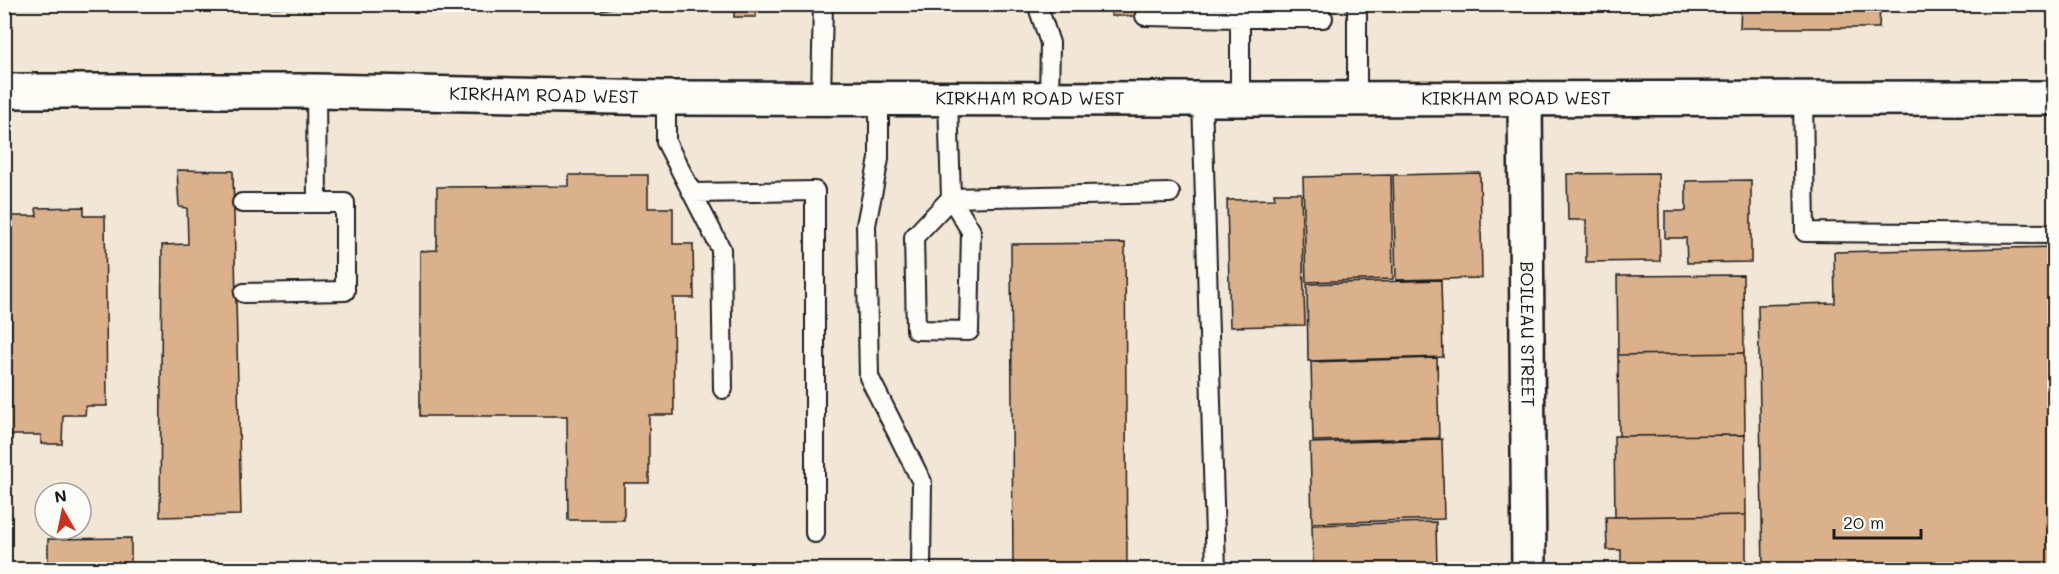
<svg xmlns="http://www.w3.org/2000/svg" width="2059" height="574" viewBox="0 0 2059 574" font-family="Mali,sans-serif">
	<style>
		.built { fill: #f2e6d7; fill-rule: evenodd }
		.building { fill: #dab18b; stroke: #1c1c1c; stroke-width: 1.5 }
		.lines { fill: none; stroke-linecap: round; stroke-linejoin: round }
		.lane-casing { stroke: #1c1c1c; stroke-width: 22 }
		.street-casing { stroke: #1c1c1c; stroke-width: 38 }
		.lane { stroke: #fdfcf7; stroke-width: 18 }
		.street { stroke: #fdfcf7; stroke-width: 33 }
		.labels { text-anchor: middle; stroke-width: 6; stroke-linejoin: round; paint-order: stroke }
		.street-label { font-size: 18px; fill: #1c1c1c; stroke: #fdfcf7 }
	</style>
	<rect width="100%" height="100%" fill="#fdfcf7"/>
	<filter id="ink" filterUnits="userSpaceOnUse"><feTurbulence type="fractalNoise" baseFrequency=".0167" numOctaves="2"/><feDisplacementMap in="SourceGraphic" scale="12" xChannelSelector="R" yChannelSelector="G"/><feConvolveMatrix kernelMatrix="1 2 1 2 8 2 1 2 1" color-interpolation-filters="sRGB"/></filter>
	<g filter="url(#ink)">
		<path class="built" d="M4,5H2054V569H5ZM45,493H81V529H45Z"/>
		<path class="building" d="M4,4H188L187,6Z
			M218,4H380V8L220,7Z
			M389,4H405L394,12Z
			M601,4H631L602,10Z
			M734,4H800V11H756V17H734Z
			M882,4H986V9L882,8Z
			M1067,4H1135V16H1111V11H1067Z
			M1741,4H1880L1879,28H1740Z
			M177,170L233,171L241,515L160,517L162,245L188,244L187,208L179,207Z
			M1480,173L1482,278L1396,280L1393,175Z
			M1658,173L1660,261L1586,262V220H1568L1567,174Z
			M569,175H648V208H673V244H693L694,298H673L674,415H649V483H624V520H568L567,416H420V251L437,250V187L569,186Z
			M1391,175L1393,279L1306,282L1303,177Z
			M1751,180V262L1687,263L1686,238H1665V211H1686V181Z
			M1274,193H1301L1305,325L1230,327L1227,200L1275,199Z
			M84,207V216H105L107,406H86L85,415H63L62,444H41V435H4V216H37L36,208Z
			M1125,243L1127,570H1013L1011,244Z
			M2054,247V570H1763L1758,305L1835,303L1834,252Z
			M1743,275L1744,353L1618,355L1617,276Z
			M1441,280L1443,357L1308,361L1307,284Z
			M1744,353L1745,435L1619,436L1618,355Z
			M1437,358L1439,438L1313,441L1311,362Z
			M1745,435L1746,515L1615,517L1614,436Z
			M1442,439L1444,519L1312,523L1310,443Z
			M1746,515V570H1621V550H1607L1606,517Z
			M1436,522L1437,570H1313L1312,525Z
			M131,538V570H48V539Z"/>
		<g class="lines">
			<defs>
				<path id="lane" d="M1037,4L1050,43L1049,99
					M1240,4V99
					M1145,16L1240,18H1323
					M316,91L317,203
					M821,97L823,4
					M666,98V142L721,249L723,389
					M879,98V159L866,225L869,377L922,482L921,570
					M948,98L951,198L914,237L916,330L969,331L971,231L951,198L1170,193
					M1357,98V4
					M1803,98L1805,232L2054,234
					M1202,99L1216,570
					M693,193L815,191V533
					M242,203H345V291L244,293"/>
				<g id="street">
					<path id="s1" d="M4,91H316L666,98L1202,99L2054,98"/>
					<path id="s2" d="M1525,98L1529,570"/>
				</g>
			</defs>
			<use href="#lane" class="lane-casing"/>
			<use href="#street" class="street-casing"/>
			<use href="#lane" class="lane"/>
			<use href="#street" class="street"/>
		</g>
	</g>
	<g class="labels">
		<g class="street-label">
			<text dy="6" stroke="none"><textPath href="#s1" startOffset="540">KIRKHAM ROAD WEST</textPath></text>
			<text dy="6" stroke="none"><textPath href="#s1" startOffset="1026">KIRKHAM ROAD WEST</textPath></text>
			<text dy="6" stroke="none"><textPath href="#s1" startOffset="1512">KIRKHAM ROAD WEST</textPath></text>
			<text dy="6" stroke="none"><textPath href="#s2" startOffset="236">BOILEAU STREET</textPath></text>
		</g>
	</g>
	<rect width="2059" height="574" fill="none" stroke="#fdfcf7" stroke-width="24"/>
	<rect x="12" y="12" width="2035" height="550" fill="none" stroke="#1c1c1c" stroke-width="2" filter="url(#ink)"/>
	<g transform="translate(63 511) rotate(351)"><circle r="28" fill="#fdfcf7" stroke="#a3a29f" stroke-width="1.5"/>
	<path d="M0-4.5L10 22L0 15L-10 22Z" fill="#c8321e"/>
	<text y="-9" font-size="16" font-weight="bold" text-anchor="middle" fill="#1c1c1c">N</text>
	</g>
	<path d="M1834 529v9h87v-9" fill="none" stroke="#1c1c1c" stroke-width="3"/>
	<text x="1843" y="529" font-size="18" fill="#1c1c1c" stroke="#fdfcf7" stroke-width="4.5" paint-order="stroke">20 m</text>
</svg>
